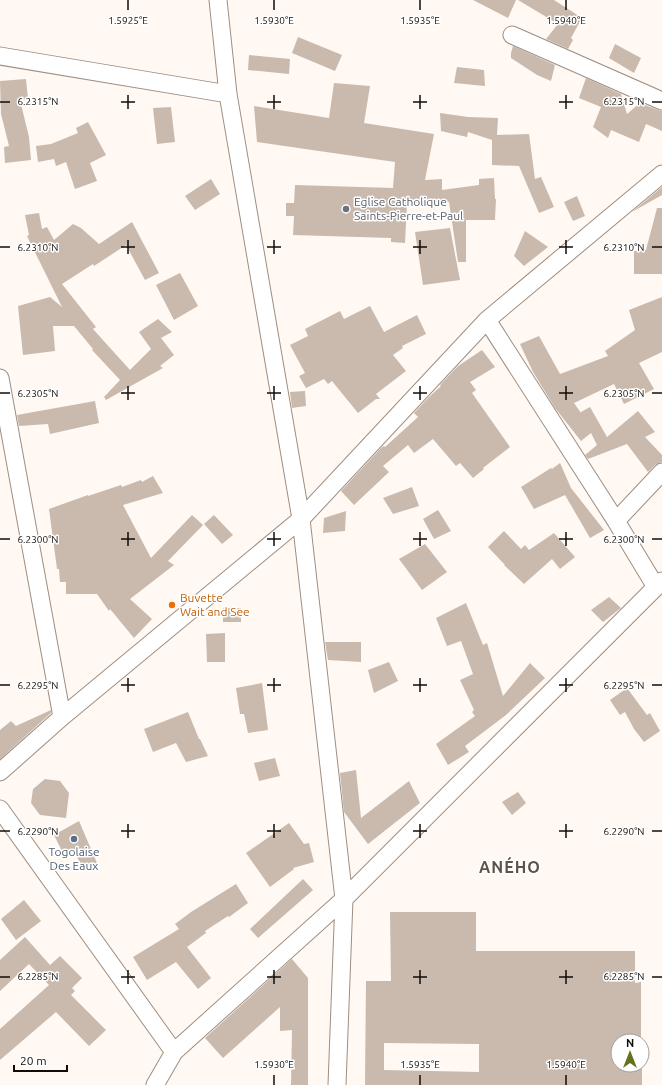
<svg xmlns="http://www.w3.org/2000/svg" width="662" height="1085" viewBox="0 0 662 1085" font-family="Ubuntu,sans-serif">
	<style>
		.building { fill: #cabaad; fill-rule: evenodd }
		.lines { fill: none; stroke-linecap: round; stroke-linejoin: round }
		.minor-casing { stroke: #9d8e81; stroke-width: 19 }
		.minor { stroke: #fff; stroke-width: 17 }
		.ticks { fill: none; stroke: #110c08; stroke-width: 1.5 }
		.worship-dot { fill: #6b7280; stroke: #fff; stroke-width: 1.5 }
		.food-dot { fill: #e8710a; stroke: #fff; stroke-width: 1.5 }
		.service-dot { fill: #5c6f8a; stroke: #fff; stroke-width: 1.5 }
		.labels { text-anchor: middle; stroke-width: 3; stroke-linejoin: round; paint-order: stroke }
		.worship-label { font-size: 12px; fill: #5b616d; stroke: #fff; text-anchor: start }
		.food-label { font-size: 12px; fill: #c56008; stroke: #fff; text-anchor: start }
		.service-label { font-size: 12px; fill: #4e5e75; stroke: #fff }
		.district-label { font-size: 16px; font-weight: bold; letter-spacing: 1px; fill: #5f5246; stroke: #fff }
		.ticks-label { font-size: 10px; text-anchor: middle; fill: #110c08; stroke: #fff; stroke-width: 3; stroke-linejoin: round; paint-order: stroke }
	</style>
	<rect width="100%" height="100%" fill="#fff8f3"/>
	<path class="building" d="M473,0H516L508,18Z
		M518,0H554L582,18L571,38L573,40L568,49L546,39L558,24Z
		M298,37L342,55L335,71L292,53Z
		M615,44L641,58L634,73L609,58Z
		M513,46L555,65L551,81L537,75L511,58V53Z
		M249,55L290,59L289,74L248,70Z
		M457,67L484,70L485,86L454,83Z
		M586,78L621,94L627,114L640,103L658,110L662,111V131L646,124L639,142L611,130L608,138L593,127L601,107L579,98Z
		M26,79L28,99L20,100L29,137L31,160L5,163L4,147L9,146L1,114L0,81Z
		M334,83L370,86L364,123L434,134L425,180L442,179V190L479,185V179L494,178L495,199H496L495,220H466V262H458L449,202L407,203L405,243L391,242V238L293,235L294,216H286V203H294L295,185L393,188L395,162L257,142L254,106L329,118Z
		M171,107L175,142L157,144L153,108Z
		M440,113L468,117L498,118L497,135L529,134L535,179L541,177L554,207L539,213L519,166L492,165V140L468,132L467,137L441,131Z
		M88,122L106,155L90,163L97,181L75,189L66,162L56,166L54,159L38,162L36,146L51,144L78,133L76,128Z
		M211,179L220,194L195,210L185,196Z
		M662,187V195L632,212Z
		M577,196L585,216L573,221L564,202Z
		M657,208H662V274H634V251L646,250Z
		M39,213L42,229L47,227L54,240L73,224L81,228L99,244L132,222L159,273L145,280L126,245L94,266L93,264L62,284L96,327L93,329L130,370L151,349L139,332L158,319L172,332L161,338L174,355L160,366L163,368L106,400L104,397L120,380L92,350L93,349L74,326H53L55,351L23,355L18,306L50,297L62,307L27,236L29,235L25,215Z
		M450,228L460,280L423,285L415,232Z
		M525,231L548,247L524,266L514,256Z
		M180,273L198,306L174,320L156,285Z
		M662,297V352L639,363L654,389L624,404L614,384L574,403L581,413V412L590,407L607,437L638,411L655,432L645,437L662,455V462L659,463L655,465L648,472L627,444L588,459L585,455L597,445L591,433L581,441L555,408L533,372L520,344L539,336L560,374L608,356L605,351L635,330L629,310Z
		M370,306L384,332L417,315L426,334L402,346L403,348L393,355L406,371L376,394L380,399H376L358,413L332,381L328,384L324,379L306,388L299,376L305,373L290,345L308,336L305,329L340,311L344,319Z
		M482,350L495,367L470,382L476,390L472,393L510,447L483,468L484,469L473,478L460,463L456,466L433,439L414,453L408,445L383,466L389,472L354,505L341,491L381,448L384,446L385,447L418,417L414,413L429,397L441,386L440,385L458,366Z
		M305,391L306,406L292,408L290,392Z
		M95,401L99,423L50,434L48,424L19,426L17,415Z
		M560,463L571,488L604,530L590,538L565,495L534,509L521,487L551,468L552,469Z
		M153,476L163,493L123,505L151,558L192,515L203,525L168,561L174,565L130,599L152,619L134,638L110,609L109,611L97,594H66V582H60L59,569H57L49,509L88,495V496L121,485L122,487L141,480L142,482Z
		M412,487L419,506L393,514L383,498Z
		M438,510L451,531L434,539L423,519Z
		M346,511L345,531L323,533L324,518Z
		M214,515L233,535L222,544L204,524Z
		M504,531L521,549L525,545L529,550L554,533L575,557L560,569L552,559L524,584L504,565H505L488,547Z
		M425,544L447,572L422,590L399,559Z
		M609,597L621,608L603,622L591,610Z
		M466,603L483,645L487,643L503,696L530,663L545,678L506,715L465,746L469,752L448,765L436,744L475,716L472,712L474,710L460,680L473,674L461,641L447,646L436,618Z
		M223,608H241V622H223Z
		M225,633V662H207L206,634Z
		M325,642H361V662L328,660Z
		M389,662L398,681L374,693L368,670Z
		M262,683L268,730L248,733L244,714H240L236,688Z
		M627,688L647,715L650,713L660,731L644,742L634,729L625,712L620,715L610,700Z
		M51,710V713L0,759V730L11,721L16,726Z
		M188,712L199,739H200L208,756L186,762L176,743L153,752L144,729Z
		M275,758L280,776L259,781L254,763Z
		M356,770L361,818L409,781L420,803L368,844L344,812L340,773Z
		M45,779L60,781L69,793L66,818L40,815L31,803L33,789Z
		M518,792L526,803L512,815L502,802Z
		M79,821L97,863L83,868L73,850L63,853L54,835Z
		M289,823L304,844L309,843L314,862L293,868L294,869L270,887L246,853Z
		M303,879L313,890L258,938L250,929Z
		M236,884L248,903L229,917L228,916L205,931L206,933L187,947L211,978L198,989L176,962L147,980L133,957L179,929L175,924L191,912Z
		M24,900L41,921L16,940L1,919Z
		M390,912H476V951H635V983L641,982V1041H618V1065H642V1085H365L366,981H391ZM384,1043L479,1044V1072L384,1070Z
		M25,937L50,965L60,956L82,978L72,988L75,991L71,995L106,1030L89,1046L56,1012L0,1060V1029L49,985L29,964L0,991V960Z
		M292,959L308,978V1085H291L292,1030L280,1031V1007L223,1058L205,1038Z"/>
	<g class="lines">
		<defs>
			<path id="minor" d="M218,0L228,94L301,519L344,899L337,1085
				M512,35L662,101
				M0,56L228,94
				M487,320L616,521L656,587
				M0,378L62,717L0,772
				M616,521L662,472
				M62,717L301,519L487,320L662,174
				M0,809L174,1052
				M155,1085L174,1052L344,899L662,581"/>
		</defs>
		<use href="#minor" class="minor-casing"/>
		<use href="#minor" class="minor"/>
	</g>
	<path class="ticks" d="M128,0V10M274,0V10M420,0V10M566,0V10M128,95V109M274,95V109M420,95V109M566,95V109M0,102H10M121,102H135M267,102H281M413,102H427M559,102H573M652,102H662M128,240V254M274,240V254M420,240V254M566,240V254M0,247H10M121,247H135M267,247H281M413,247H427M559,247H573M652,247H662M128,386V400M274,386V400M420,386V400M566,386V400M0,393H10M121,393H135M267,393H281M413,393H427M559,393H573M652,393H662M128,532V546M274,532V546M420,532V546M566,532V546M0,539H10M121,539H135M267,539H281M413,539H427M559,539H573M652,539H662M128,678V692M274,678V692M420,678V692M566,678V692M0,685H10M121,685H135M267,685H281M413,685H427M559,685H573M652,685H662M128,824V838M274,824V838M420,824V838M566,824V838M0,831H10M121,831H135M267,831H281M413,831H427M559,831H573M652,831H662M128,970V984M274,970V984M420,970V984M566,970V984M0,977H10M121,977H135M267,977H281M413,977H427M559,977H573M652,977H662M274,1075V1085M420,1075V1085M566,1075V1085"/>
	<circle class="worship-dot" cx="346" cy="209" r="4"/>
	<circle class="food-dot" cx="172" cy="605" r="4"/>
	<circle class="service-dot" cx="74" cy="839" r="4"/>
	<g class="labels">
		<g class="worship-label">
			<text x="354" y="206">Eglise Catholique<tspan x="354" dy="14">Saints-Pierre-et-Paul</tspan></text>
		</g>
		<g class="food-label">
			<text x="180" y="602">Buvette<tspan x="180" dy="14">Wait and See</tspan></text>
		</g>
		<g class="service-label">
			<text x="74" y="856">Togolaise<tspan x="74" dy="14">Des Eaux</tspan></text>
		</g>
		<g class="district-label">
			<text x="510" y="873">ANÉHO</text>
		</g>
	</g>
	<g class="ticks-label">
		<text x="128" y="24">1.5925°E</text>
		<text x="274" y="24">1.5930°E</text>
		<text x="420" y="24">1.5935°E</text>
		<text x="566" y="24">1.5940°E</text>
		<text x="38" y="105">6.2315°N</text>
		<text x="624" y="105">6.2315°N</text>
		<text x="38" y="251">6.2310°N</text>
		<text x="624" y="251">6.2310°N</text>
		<text x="38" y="397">6.2305°N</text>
		<text x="624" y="397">6.2305°N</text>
		<text x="38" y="543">6.2300°N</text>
		<text x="624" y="543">6.2300°N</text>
		<text x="38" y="689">6.2295°N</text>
		<text x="624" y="689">6.2295°N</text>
		<text x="38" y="835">6.2290°N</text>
		<text x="624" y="835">6.2290°N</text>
		<text x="38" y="980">6.2285°N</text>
		<text x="624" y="980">6.2285°N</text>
		<text x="274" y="1068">1.5930°E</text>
		<text x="420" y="1068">1.5935°E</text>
		<text x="566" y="1068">1.5940°E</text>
	</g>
	<g transform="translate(630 1053)"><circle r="19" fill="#ffffff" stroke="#a09e9c"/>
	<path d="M0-3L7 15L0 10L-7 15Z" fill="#64721e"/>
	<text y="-6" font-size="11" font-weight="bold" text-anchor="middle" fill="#110c08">N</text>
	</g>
	<path d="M14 1065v6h53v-6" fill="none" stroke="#110c08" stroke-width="2"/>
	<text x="20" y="1065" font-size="12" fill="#110c08" stroke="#ffffff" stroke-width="3" paint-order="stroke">20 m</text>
</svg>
